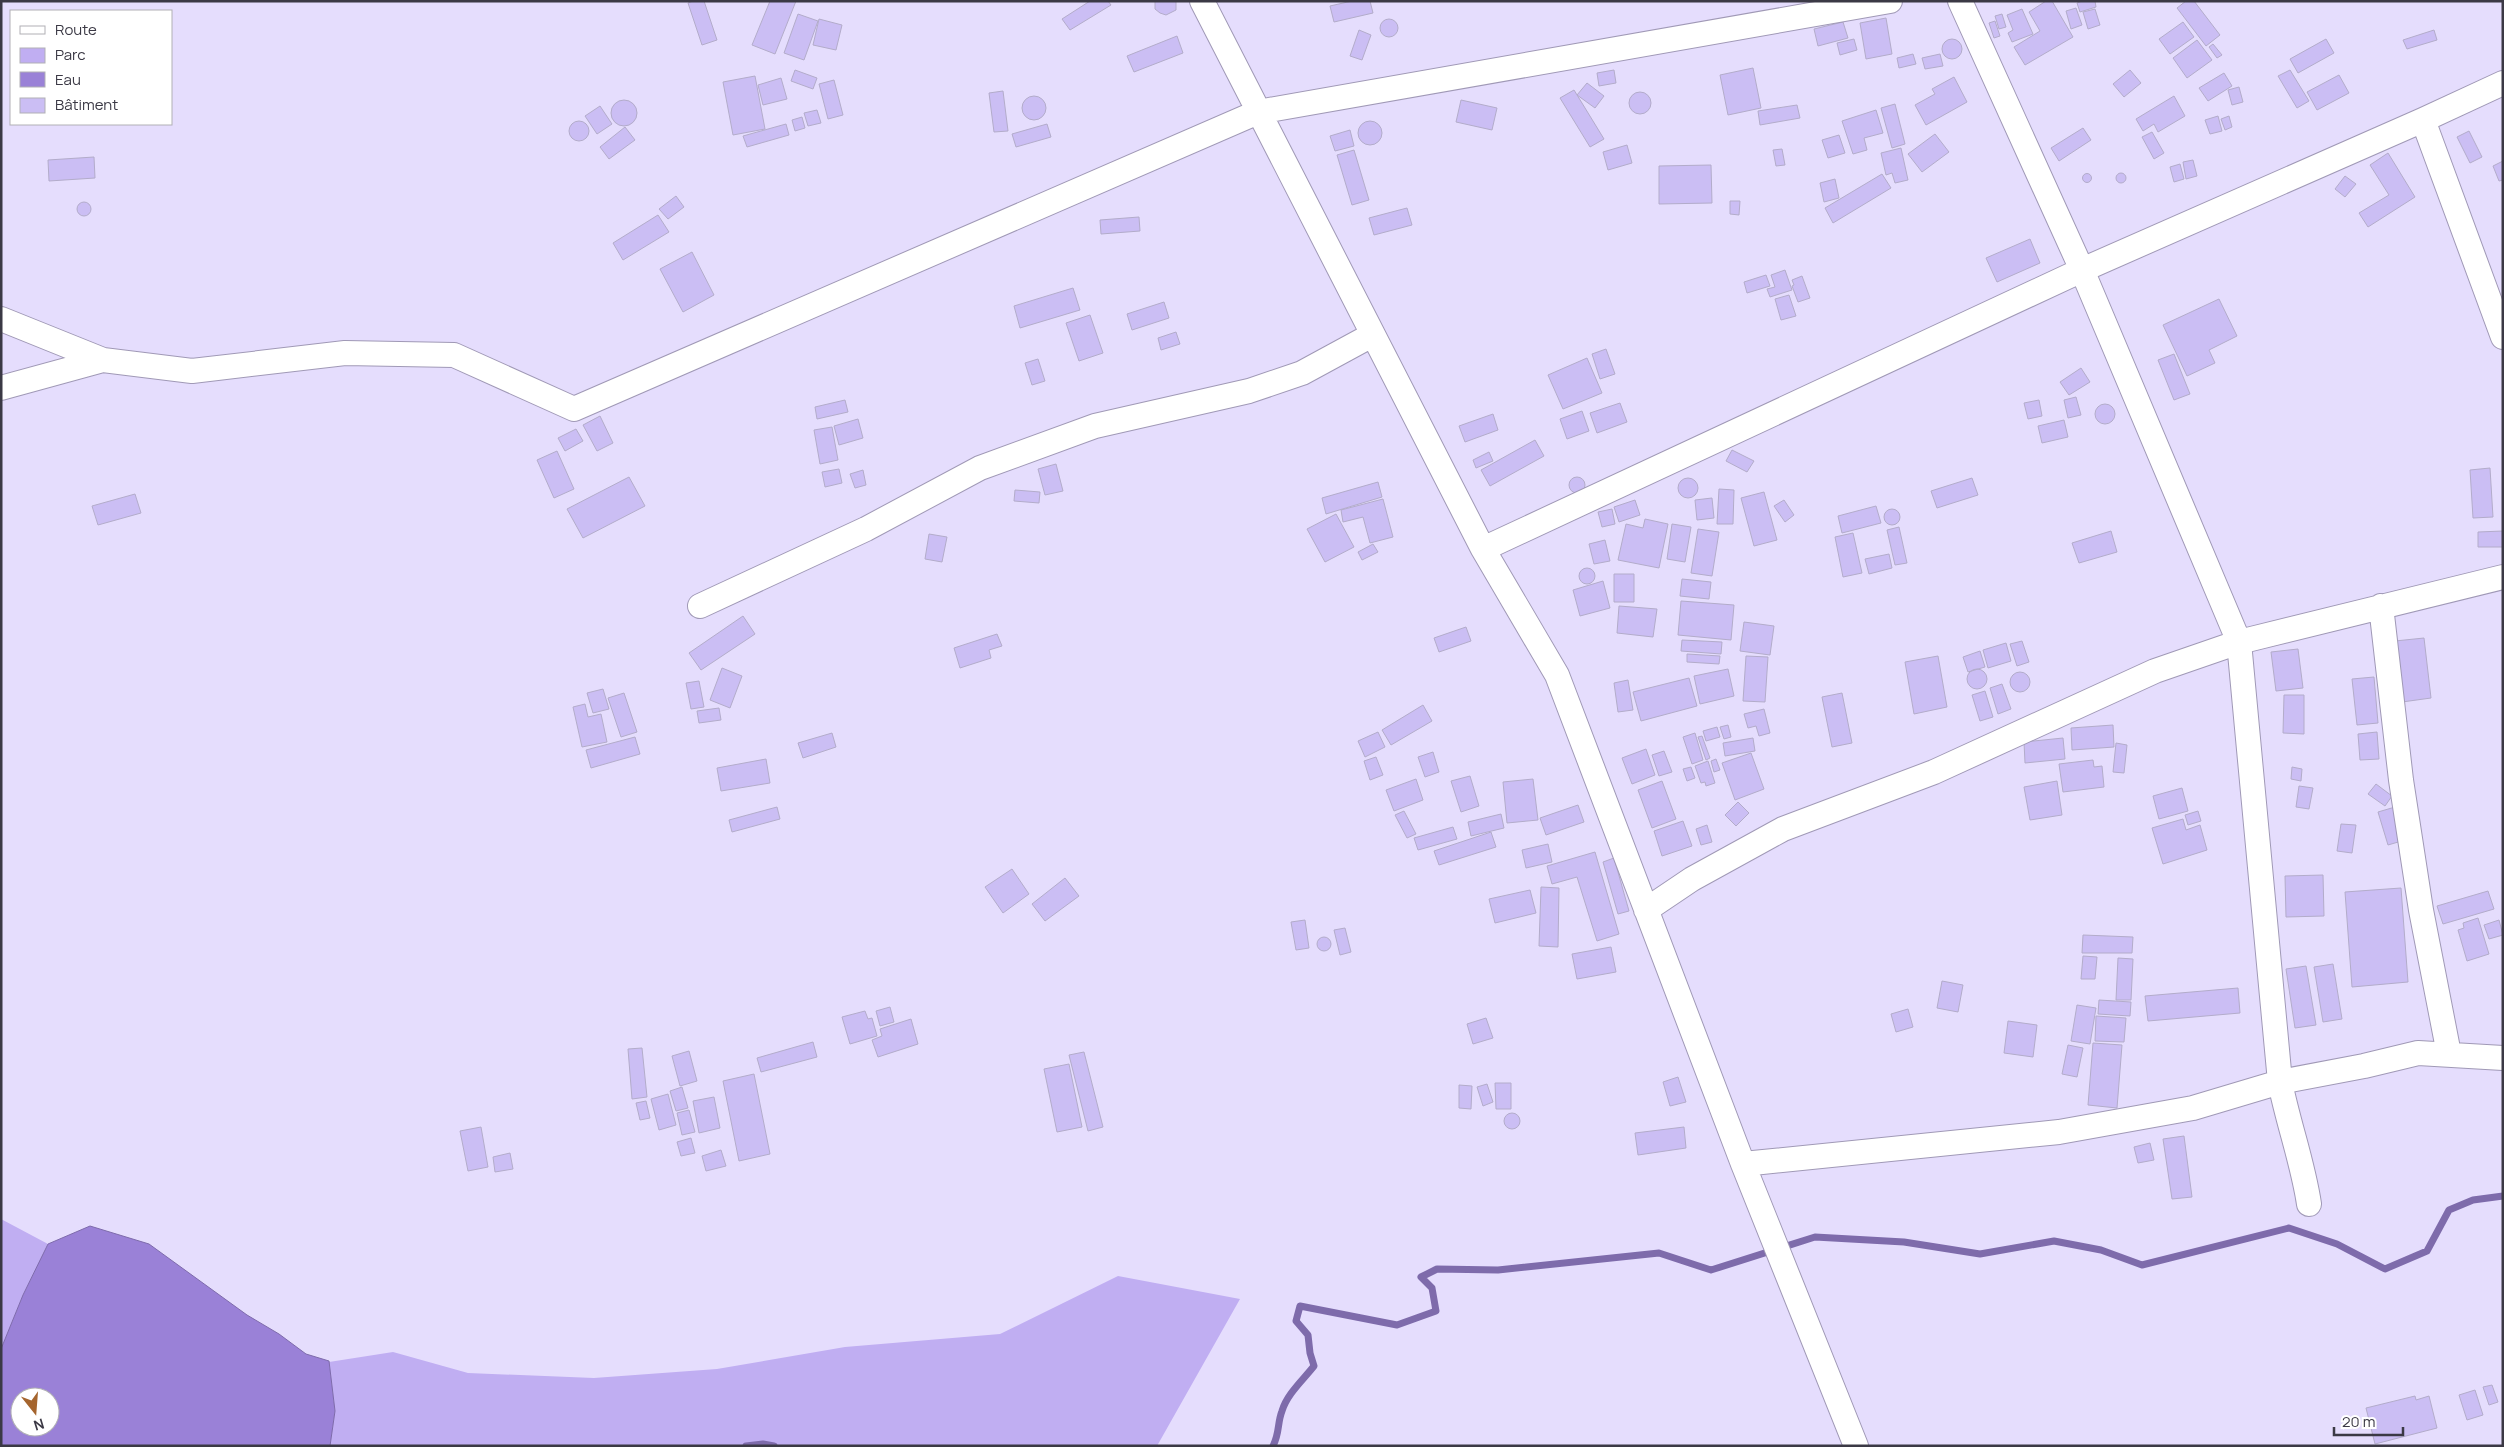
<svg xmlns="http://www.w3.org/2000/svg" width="2504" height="1447" viewBox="0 0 2504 1447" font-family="Manrope,sans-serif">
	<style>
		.green { fill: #c0aef2 }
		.water { fill: #9a81d7; stroke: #7e6bab; fill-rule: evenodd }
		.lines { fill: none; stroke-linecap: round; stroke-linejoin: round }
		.stream { stroke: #7e6bab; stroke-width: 7 }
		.building { fill: #cbbef4; stroke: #b3acca }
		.minor-casing { stroke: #a099b6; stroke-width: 26 }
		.minor { stroke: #fff; stroke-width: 24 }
	</style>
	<rect width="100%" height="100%" fill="#e5ddfd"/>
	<path class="green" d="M1,1219L48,1244L23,1295L1,1349Z
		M1118,1276L1240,1299L1157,1446H330L335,1411L329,1362L393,1352L468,1373L594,1378L717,1369L845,1347L1000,1334Z"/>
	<path class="water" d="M90,1226L149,1244L247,1315L279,1334L306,1354L329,1361L335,1411L330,1446H1V1349L23,1295L48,1244ZM20,1397H50V1427H20Z"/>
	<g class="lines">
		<path class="stream" d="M746,1446L763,1444L774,1446
			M1273,1446C1280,1432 1277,1424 1282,1411C1287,1394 1303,1380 1314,1366L1310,1353L1308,1335L1296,1321L1300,1306L1397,1325L1436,1311L1432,1288L1421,1277L1437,1269L1498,1270L1659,1253L1711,1270L1815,1237L1904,1242L1980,1254L2054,1241L2101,1250L2142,1265L2289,1228L2337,1244L2385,1269L2427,1251L2449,1210L2473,1200L2503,1196"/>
	</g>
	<path class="building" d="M693,1H704L717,40L702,45L688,3Z
		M770,1H796L775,54L752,45Z
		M1090,1H1108L1111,5L1070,30L1062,19Z
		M1155,1H1176V10L1166,15L1160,13L1155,9Z
		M1352,1H1370L1373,13L1334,22L1330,6Z
		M2046,1H2052L2073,37L2025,65L2014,47L2040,31L2029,12Z
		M2082,1H2095L2096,7L2080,12L2077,3Z
		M2186,1H2194L2220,35L2206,46L2177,8Z
		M2076,8L2082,25L2071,29L2066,11Z
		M2022,9L2033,34L2012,42L2008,33L2013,30L2007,15Z
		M2095,9L2100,25L2088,29L2083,12Z
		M798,14L818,21L804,60L784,53Z
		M2002,14L2006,27L1999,29L1995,16Z
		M1886,18L1892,54L1866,59L1860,23Z
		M1380 28a9 9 0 1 1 18 0a9 9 0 1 1-18 0Z
		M819,19L842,25L836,50L813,45Z
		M1995,21L2000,36L1994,38L1989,23Z
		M1843,22L1848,38L1818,46L1814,29Z
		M2183,22L2194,37L2170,54L2159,39Z
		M1359,30L1371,35L1362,60L1350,56Z
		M2434,30L2437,40L2407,49L2403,40Z
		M1177,36L1183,53L1134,72L1127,56Z
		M1854,39L1857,50L1840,55L1837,43Z
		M2326,39L2334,53L2298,73L2290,59Z
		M1942 49a10 10 0 1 1 20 0a10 10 0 1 1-20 0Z
		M2197,40L2212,60L2187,78L2173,58Z
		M2213,44L2222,55L2217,58L2209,47Z
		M1913,54L1916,64L1899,68L1897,58Z
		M1940,54L1943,66L1925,69L1922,58Z
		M1753,68L1761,108L1728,115L1720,75Z
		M795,70L817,78L813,89L791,81Z
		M1614,70L1616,83L1599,86L1597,73Z
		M2130,70L2141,83L2124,97L2113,84Z
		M2290,70L2309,101L2297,108L2278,76Z
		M2224,73L2232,86L2208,101L2199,88Z
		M2339,75L2349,93L2317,110L2307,92Z
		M755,76L765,129L733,135L723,82Z
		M1954,77L1967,102L1926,125L1915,105L1935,94L1932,89Z
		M781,78L787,99L763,105L758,85Z
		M834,80L843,115L828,119L819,84Z
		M1587,83L1604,96L1595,108L1577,95Z
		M2239,87L2243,102L2232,105L2228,90Z
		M1574,90L1604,139L1590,147L1560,98Z
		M1003,91L1008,131L994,132L989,93Z
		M1629 103a11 11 0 1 1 22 0a11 11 0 1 1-22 0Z
		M2174,96L2185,116L2158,132L2154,124L2143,131L2136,119Z
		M1022 108a12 12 0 1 1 24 0a12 12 0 1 1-24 0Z
		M1461,100L1497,108L1492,130L1456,122Z
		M611 113a13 13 0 1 1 26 0a13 13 0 1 1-26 0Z
		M1895,104L1905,144L1892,148L1881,108Z
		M1797,105L1800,118L1760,125L1758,111Z
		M600,106L612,124L597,134L585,116Z
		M817,110L821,123L808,126L804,113Z
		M1876,110L1883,133L1864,138L1867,150L1853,154L1842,121Z
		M2218,116L2222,131L2210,134L2205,120Z
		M2229,116L2232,127L2225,130L2221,119Z
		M802,117L805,128L795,131L792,120Z
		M1358 133a12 12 0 1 1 24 0a12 12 0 1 1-24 0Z
		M569 131a10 10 0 1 1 20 0a10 10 0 1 1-20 0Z
		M786,124L789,135L747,147L743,136Z
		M1047,124L1051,137L1016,147L1012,134Z
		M625,127L635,140L609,159L600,147Z
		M2083,128L2091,140L2059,161L2051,148Z
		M1350,130L1354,146L1335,151L1330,136Z
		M2469,131L2482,157L2470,163L2457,137Z
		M2152,132L2164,153L2154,159L2142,137Z
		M1935,134L1949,152L1922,172L1908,154Z
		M1839,135L1845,153L1828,158L1822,140Z
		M1627,145L1632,163L1608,170L1603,152Z
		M1901,148L1908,180L1895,183L1892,173L1886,175L1881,153Z
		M1782,149L1785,165L1776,166L1773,150Z
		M1354,150L1369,200L1352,205L1337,155Z
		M2388,153L2415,197L2368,227L2359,213L2389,195L2370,165Z
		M94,157L95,178L49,181L48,160Z
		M2193,160L2197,176L2186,179L2183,162Z
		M2503,161V180L2499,181L2493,166Z
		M2180,164L2184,179L2174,182L2170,167Z
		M1711,165L1712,203L1659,204V166Z
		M2116 178a5 5 0 1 1 10 0a5 5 0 1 1-10 0Z
		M2082.5 178a4.5 4.5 0 1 1 9 0a4.5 4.5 0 1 1-9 0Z
		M1882,174L1891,188L1833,223L1825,208Z
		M2345,176L2356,184L2345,197L2335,189Z
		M1835,179L1839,198L1824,202L1820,183Z
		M676,196L684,207L668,219L659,209Z
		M1730,201H1740L1739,215L1730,214Z
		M77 209a7 7 0 1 1 14 0a7 7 0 1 1-14 0Z
		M1407,208L1412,225L1374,235L1369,218Z
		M658,215L669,232L623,260L613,243Z
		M1139,217L1140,231L1101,234L1100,220Z
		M2030,239L2040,263L1997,282L1986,258Z
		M692,252L714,295L683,312L660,269Z
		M1785,270L1792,290L1770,297L1767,289L1775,287L1771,275Z
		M1766,275L1770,286L1747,293L1744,282Z
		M1802,276L1810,298L1798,302L1792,286L1794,285L1792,280Z
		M1073,288L1080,310L1020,328L1014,306Z
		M1789,295L1796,316L1781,320L1775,299Z
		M2219,299L2237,336L2209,350L2215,363L2187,376L2163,325Z
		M1164,302L1169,318L1132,330L1127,314Z
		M1090,315L1103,353L1079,361L1066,323Z
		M1176,332L1180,344L1161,350L1158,338Z
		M1606,349L1615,374L1600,379L1592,354Z
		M2174,354L2190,394L2174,400L2158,360Z
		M1587,358L1602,393L1563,409L1548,375Z
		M1038,359L1045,381L1032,385L1025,363Z
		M2081,368L2090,382L2069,395L2060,382Z
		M2076,397L2081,415L2068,418L2064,400Z
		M845,400L848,412L817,419L815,407Z
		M2039,400L2042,416L2028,419L2024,403Z
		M1620,403L1627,422L1597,433L1590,413Z
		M2095 414a10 10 0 1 1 20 0a10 10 0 1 1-20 0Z
		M1582,411L1589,431L1567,439L1560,419Z
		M1493,414L1498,430L1465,442L1459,426Z
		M600,416L613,443L597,451L583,425Z
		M858,419L863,438L839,445L834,426Z
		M2064,420L2068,437L2042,443L2038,426Z
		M832,427L838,460L820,464L814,430Z
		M576,429L583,441L565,451L558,438Z
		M1535,440L1544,456L1490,486L1481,470Z
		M1732,450L1754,461L1747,472L1726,461Z
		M557,451L574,489L554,498L537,460Z
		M1489,452L1493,461L1476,468L1473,460Z
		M1056,464L1063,491L1045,495L1038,469Z
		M2490,468L2493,517L2473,518L2470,470Z
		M839,469L842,483L825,487L822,472Z
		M863,470L866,485L855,488L850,474Z
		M1569 485a8 8 0 1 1 16 0a8 8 0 1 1-16 0Z
		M629,477L645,506L583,538L567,509Z
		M1972,478L1978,495L1937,508L1931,491Z
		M1678 488a10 10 0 1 1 20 0a10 10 0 1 1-20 0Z
		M1378,482L1382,497L1326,514L1322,498Z
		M1719,489L1734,490L1733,524H1717Z
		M1015,490L1040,492L1039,503L1014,501Z
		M1764,492L1777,540L1754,546L1741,498Z
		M135,494L141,513L98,525L92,506Z
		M1712,498L1714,518L1697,520L1695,500Z
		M1383,499L1393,537L1370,543L1363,517L1343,522L1341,510Z
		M1635,500L1640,515L1619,522L1614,507Z
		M1784,500L1794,515L1785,522L1774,506Z
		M1876,506L1881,523L1842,533L1838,516Z
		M1884 517a8 8 0 1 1 16 0a8 8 0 1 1-16 0Z
		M1612,509L1615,524L1602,527L1598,512Z
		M1336,514L1354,547L1325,562L1307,529Z
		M1645,519L1668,524L1659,568L1618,560L1626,524L1643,528Z
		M1672,524L1691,527L1685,562L1667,559Z
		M1899,527L1907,563L1895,565L1887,530Z
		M1698,529L1719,532L1712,576L1691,573Z
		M2111,531L2117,552L2079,563L2072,543Z
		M2503,531V547H2478V532Z
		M1853,533L1862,573L1843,577L1835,537Z
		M929,534L947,537L942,562L925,559Z
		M1605,540L1610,561L1594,564L1589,544Z
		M1373,544L1378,552L1362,560L1358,552Z
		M1889,554L1892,568L1869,574L1865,559Z
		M1579 576a8 8 0 1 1 16 0a8 8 0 1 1-16 0Z
		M1614,574H1634V602H1614Z
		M1682,579L1711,582L1709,599L1680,596Z
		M1603,581L1610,608L1580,616L1573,590Z
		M1681,601L1734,605L1731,640L1678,635Z
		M1619,606L1657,609L1653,637L1617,633Z
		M743,616L755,634L701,670L689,653Z
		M1744,622L1774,626L1770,655L1740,651Z
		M1466,627L1471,641L1439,652L1434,638Z
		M997,634L1002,646L989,650L991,658L960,668L954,648Z
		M2424,638L2431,698L2402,702L2395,641Z
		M1682,640L1722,642L1721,654L1681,651Z
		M2022,641L2029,662L2017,666L2010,644Z
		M2006,643L2011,661L1988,668L1983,650Z
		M2298,649L2303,688L2276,691L2271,652Z
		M1980,651L1985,667L1968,672L1963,657Z
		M1687,654L1720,656L1719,664L1687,662Z
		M1746,656L1768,657L1765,702L1743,701Z
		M1938,656L1947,707L1914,714L1905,662Z
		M722,668L742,676L730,708L710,700Z
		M1728,669L1734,696L1700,704L1694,676Z
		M1967 679a10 10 0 1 1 20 0a10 10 0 1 1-20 0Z
		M2010 682a10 10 0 1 1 20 0a10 10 0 1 1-20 0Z
		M2374,677L2378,723L2357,725L2352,679Z
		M1689,678L1697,706L1641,721L1633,692Z
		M1628,680L1633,710L1618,712L1614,683Z
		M699,681L704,707L691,709L686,683Z
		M2002,684L2011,709L1998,714L1990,688Z
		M603,689L609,709L593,713L587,693Z
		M1985,691L1993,717L1980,721L1972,695Z
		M624,693L637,732L621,737L608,698Z
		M1842,693L1852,743L1832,747L1822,697Z
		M2284,695H2304V734L2283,733Z
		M585,704L588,717L601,714L607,742L582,747L573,707Z
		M1423,705L1432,721L1391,745L1382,730Z
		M719,708L721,720L699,723L697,711Z
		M1764,709L1770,733L1759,736L1756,726L1748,728L1744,714Z
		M1728,725L1731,737L1724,739L1720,727Z
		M2113,725L2114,747L2072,750L2071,728Z
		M1717,727L1720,737L1706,741L1703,731Z
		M1378,732L1385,747L1365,757L1358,741Z
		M2377,732L2379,759L2360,760L2358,734Z
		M832,733L836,747L803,758L798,743Z
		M1695,733L1703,760L1692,764L1683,737Z
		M1702,736L1710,758L1706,760L1698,737Z
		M635,737L640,754L591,768L586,750Z
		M1753,738L1755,751L1725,756L1723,743Z
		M2063,738L2065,759L2025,763L2024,742Z
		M2116,743L2127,745L2124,773L2113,772Z
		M1646,749L1655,775L1632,784L1622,758Z
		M1664,751L1672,772L1659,776L1652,755Z
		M1433,752L1439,772L1425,777L1418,757Z
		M1751,753L1764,789L1735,800L1722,763Z
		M1376,757L1383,775L1370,780L1364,761Z
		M766,759L770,783L721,791L717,768Z
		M1716,759L1720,770L1714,772L1711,761Z
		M2093,760L2094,767L2102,766L2104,787L2063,792L2059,764Z
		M1708,761L1715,783L1706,786L1705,782L1701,783L1695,766Z
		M1691,767L1695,778L1687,781L1683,769Z
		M2292,767L2302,769L2301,781L2291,779Z
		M1470,776L1479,806L1461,812L1451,781Z
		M1416,779L1423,800L1394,811L1386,790Z
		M1533,779L1538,820L1507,823L1503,782Z
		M1662,781L1676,819L1652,828L1638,790Z
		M2057,781L2062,815L2030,820L2024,787Z
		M2376,784L2392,796L2385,806L2368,794Z
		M2299,786L2313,788L2309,809L2296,807Z
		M2182,788L2188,811L2159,819L2153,796Z
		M1738,802L1749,813L1736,826L1725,815Z
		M1578,805L1584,822L1546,835L1540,818Z
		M777,807L780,819L732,832L729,820Z
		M2395,807L2405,840L2388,845L2378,812Z
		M1404,811L1416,834L1407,838L1395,815Z
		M2198,811L2201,821L2188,825L2185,815Z
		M1501,814L1504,828L1471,836L1468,822Z
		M2183,819L2186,830L2200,825L2207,850L2163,864L2152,828Z
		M1683,821L1692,846L1662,856L1654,831Z
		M2341,824L2356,825L2352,853L2337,851Z
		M1707,825L1712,842L1701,845L1696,829Z
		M1453,827L1457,839L1418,850L1414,838Z
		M1491,832L1496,847L1439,865L1434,851Z
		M1548,844L1552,862L1526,868L1522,850Z
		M1595,852L1619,934L1597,941L1577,877L1552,884L1547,866Z
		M1614,858L1629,911L1618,914L1603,862Z
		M1012,869L1029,894L1003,913L985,887Z
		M2323,875L2324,916L2286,917L2285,876Z
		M1065,878L1079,896L1045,921L1032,904Z
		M1541,887L1559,888L1558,947L1539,946Z
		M2401,888L2408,982L2352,987L2345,892Z
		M1530,890L1536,913L1495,923L1489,899Z
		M2488,891L2494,909L2443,924L2437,906Z
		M2478,918L2489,954L2467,961L2458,930L2464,928L2463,923Z
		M1305,920L1309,948L1296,950L1291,922Z
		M2499,920L2503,935L2489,939L2484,925Z
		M1345,928L1351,952L1340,955L1334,930Z
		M2083,935L2133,937L2132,953H2082Z
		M1317 944a7 7 0 1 1 14 0a7 7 0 1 1-14 0Z
		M1611,947L1616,972L1577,979L1572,954Z
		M2083,956L2097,957L2095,979H2081Z
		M2118,958L2133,959L2131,1000H2116Z
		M2333,964L2342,1019L2323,1022L2314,967Z
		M2306,966L2316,1025L2295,1028L2286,969Z
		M1942,981L1963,985L1958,1012L1937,1008Z
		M2238,988L2240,1013L2148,1021L2145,996Z
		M2099,1000L2131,1002L2130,1016L2098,1014Z
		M2077,1005L2096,1008L2090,1044L2071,1041Z
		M890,1007L894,1022L880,1026L876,1011Z
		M1908,1009L1913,1027L1896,1032L1891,1014Z
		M865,1011L868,1019L872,1018L877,1036L850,1044L842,1017Z
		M2096,1016L2126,1018L2124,1042L2095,1041Z
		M1486,1018L1493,1038L1473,1044L1467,1024Z
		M911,1019L918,1044L878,1057L872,1040L882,1036L880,1029Z
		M2008,1021L2037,1025L2033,1057L2004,1053Z
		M813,1042L817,1057L761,1072L757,1058Z
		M2093,1043L2122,1045L2117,1108L2088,1105Z
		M2068,1045L2083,1048L2077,1077L2062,1074Z
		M642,1048L647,1097L632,1099L628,1049Z
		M689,1051L697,1081L680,1086L672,1056Z
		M1084,1052L1103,1127L1088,1131L1069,1055Z
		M1069,1064L1082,1127L1057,1132L1044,1069Z
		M754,1074L770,1154L739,1161L723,1081Z
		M1678,1077L1686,1102L1670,1106L1663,1082Z
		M1495,1083H1511V1109H1496Z
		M1487,1084L1493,1102L1483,1106L1477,1087Z
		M1459,1085L1472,1086L1471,1109L1459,1108Z
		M682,1087L688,1108L676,1111L670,1091Z
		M668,1094L676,1125L659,1130L651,1099Z
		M714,1097L720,1128L699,1133L693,1101Z
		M646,1101L650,1118L640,1120L636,1103Z
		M689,1110L695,1132L682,1135L677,1113Z
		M1504 1121a8 8 0 1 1 16 0a8 8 0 1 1-16 0Z
		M481,1127L488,1167L468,1171L460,1131Z
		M1684,1127L1686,1148L1638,1155L1635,1133Z
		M2184,1136L2192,1197L2172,1199L2163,1139Z
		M691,1138L695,1153L681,1156L677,1142Z
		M2150,1143L2154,1160L2138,1163L2134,1147Z
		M721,1150L726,1166L706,1171L702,1156Z
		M510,1153L513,1169L495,1172L493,1157Z
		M2492,1385L2498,1402L2489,1405L2483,1387Z
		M2475,1390L2483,1415L2467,1420L2459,1395Z
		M2415,1396L2416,1400L2429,1396L2437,1428L2375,1444L2366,1408Z"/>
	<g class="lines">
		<defs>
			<path id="minor" d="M1202,1L1483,549L1557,675L1743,1164L1856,1446
				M1960,1L2082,270L2423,120L2503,83
				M2423,120L2503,337
				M1,319L103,360L192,371L345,353L454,355L574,409L1258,112L1890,1
				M1,388L103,360
				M1483,549L2082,270L2239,642L2280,1082L2193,1108L2059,1132L1743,1164
				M700,606L866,529L980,468L1095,426L1249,391L1302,373L1372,335
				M2381,606L2401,780L2421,910L2449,1054
				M1646,910L1692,879L1783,829L1934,772L2155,671L2239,642L2503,577
				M2309,1204C2303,1163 2288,1123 2280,1082L2364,1066L2418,1053L2503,1058"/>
		</defs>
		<use href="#minor" class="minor-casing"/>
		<use href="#minor" class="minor"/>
	</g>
	<rect width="2504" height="1447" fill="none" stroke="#3b3945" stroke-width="5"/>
	<rect x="10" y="10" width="162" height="115" fill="#ffffff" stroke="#b1b0b5"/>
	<rect x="20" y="26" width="25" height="8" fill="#ffffff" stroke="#b1b0b5"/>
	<text x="55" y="35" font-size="15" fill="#3b3945">Route</text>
	<rect x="20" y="48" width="25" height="15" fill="#c0aef2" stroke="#b1b0b5"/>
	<text x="55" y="60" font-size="15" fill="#3b3945">Parc</text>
	<rect x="20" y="72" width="25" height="15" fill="#9a81d7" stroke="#b1b0b5"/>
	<text x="55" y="85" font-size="15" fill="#3b3945">Eau</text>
	<rect x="20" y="98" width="25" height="15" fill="#cbbef4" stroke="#b1b0b5"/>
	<text x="55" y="110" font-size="15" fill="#3b3945">Bâtiment</text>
	<g transform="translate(35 1412) rotate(163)"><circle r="24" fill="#ffffff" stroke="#b1b0b5"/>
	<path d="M0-4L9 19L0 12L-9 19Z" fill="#a5652e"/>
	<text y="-8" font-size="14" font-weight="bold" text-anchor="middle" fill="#3b3945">N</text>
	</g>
	<path d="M2334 1427v8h69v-8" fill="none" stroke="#3b3945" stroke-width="2.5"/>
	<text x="2342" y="1427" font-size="15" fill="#3b3945" stroke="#ffffff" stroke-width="4" paint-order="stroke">20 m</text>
</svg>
